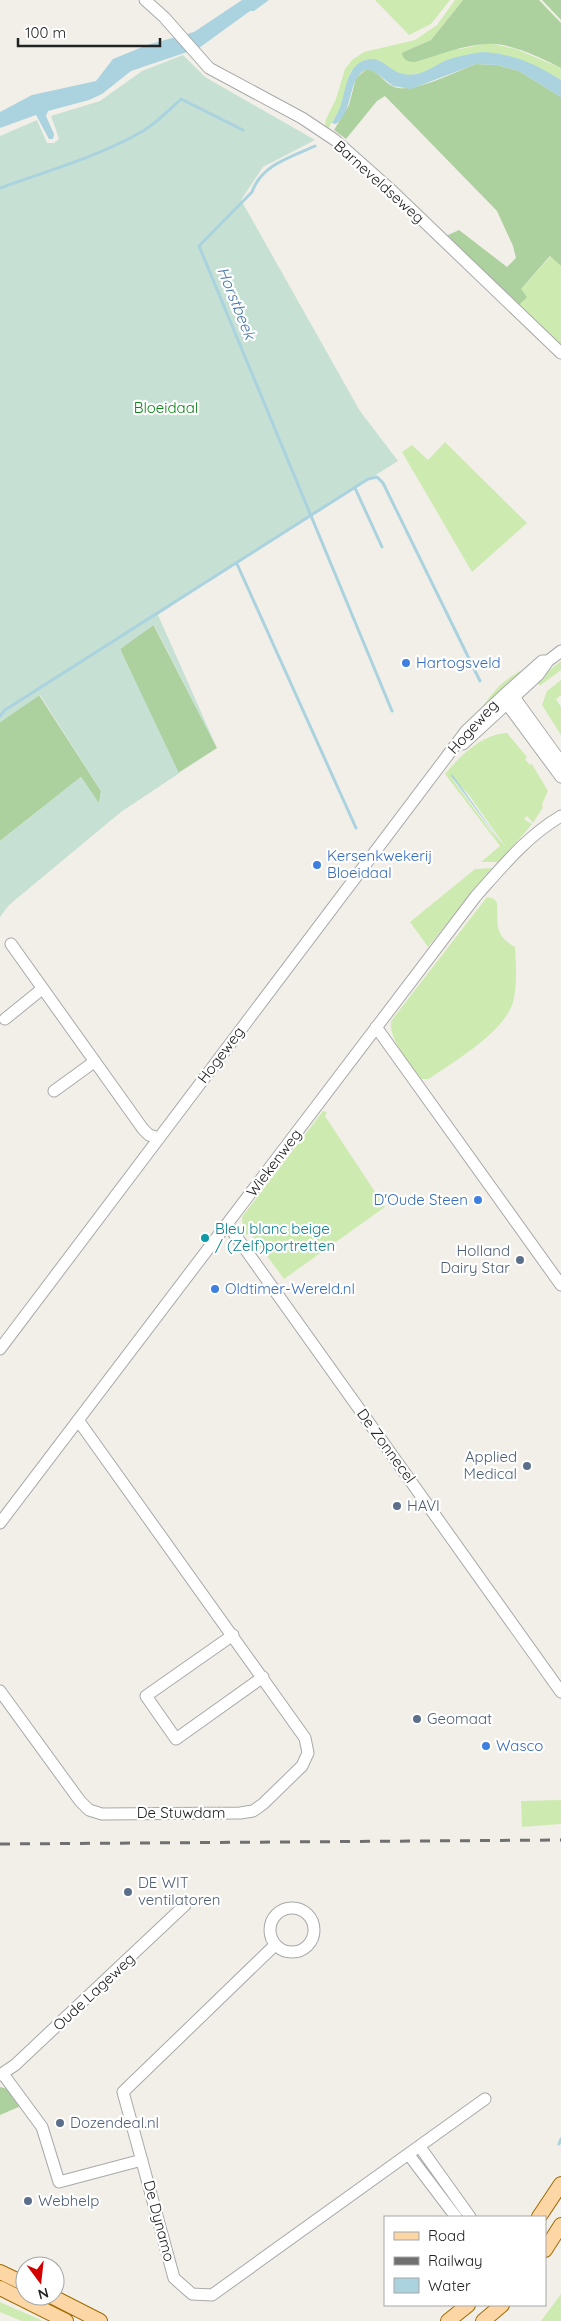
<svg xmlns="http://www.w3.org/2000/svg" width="561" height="2321" viewBox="0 0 561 2321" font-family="Quicksand,sans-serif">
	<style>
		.grass { fill: #cdebb0; fill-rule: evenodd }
		.forest { fill: #add19e }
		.wetland { fill: #c6e0d4; fill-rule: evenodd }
		.water { fill: #aad3df }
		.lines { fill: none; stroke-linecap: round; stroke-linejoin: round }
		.stream { stroke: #aad3df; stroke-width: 3 }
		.minor-casing { stroke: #a9a9a9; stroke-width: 13 }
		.major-casing { stroke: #a06b00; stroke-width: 16 }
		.minor { stroke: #fff; stroke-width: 11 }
		.major { stroke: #fcd6a4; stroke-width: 14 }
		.rail { stroke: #707070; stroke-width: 3; stroke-dasharray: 10 10; stroke-linecap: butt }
		.shop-dot { fill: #3f7fe0; stroke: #fff; stroke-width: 2 }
		.culture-dot { fill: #0f9aa8; stroke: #fff; stroke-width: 2 }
		.service-dot { fill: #5c6f8a; stroke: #fff; stroke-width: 2 }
		.labels { text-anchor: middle; stroke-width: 4.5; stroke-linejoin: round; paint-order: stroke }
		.street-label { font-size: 15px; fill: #222; stroke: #fff }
		.park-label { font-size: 15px; fill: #0c8416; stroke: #fff }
		.shop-label { font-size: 15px; fill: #366cbe; stroke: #fff; text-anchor: start }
		.culture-label { font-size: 15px; fill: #0d838f; stroke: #fff; text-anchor: start }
		.service-label { font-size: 15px; fill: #4e5e75; stroke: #fff; text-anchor: start }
		.water-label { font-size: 16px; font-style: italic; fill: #4a7aab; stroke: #fff }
	</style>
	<rect width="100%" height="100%" fill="#f2efe9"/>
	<path class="grass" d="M375,0H450L431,24L409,35Z
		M455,0H463L431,40L406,51L460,49L489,43L516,49L561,68V80L551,74L482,52L445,61L423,73L409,75L351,71L341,107L328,129L325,125L326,119L336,99L345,69L352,60L364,52L415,40L437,25Z
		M551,256L561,266V347L518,306L521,289Z
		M445,442L527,523L472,572L402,452L412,445L428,460Z
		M561,661V670L541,685H539L536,681Z
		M520,671L522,672L478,713C493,693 497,684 520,671Z
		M561,680V695L556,699L561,707V735L542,705L547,691Z
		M507,733L527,757L525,759L530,765L532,764L548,791L542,804L543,807L533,823L527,816L524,819L532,824L500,862H481L500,846L445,774C460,756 482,734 507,733ZM450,776L469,795L505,846L490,830Z
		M492,868L428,947L410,922L475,869Z
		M487,897L494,899L497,903C498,925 494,935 515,947C516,964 517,981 514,998C508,1031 455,1060 429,1079H421C410,1062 389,1042 391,1021Z
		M323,1111L327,1112L325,1116L385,1207L284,1279L250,1233L246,1235L243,1228L242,1217Z
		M561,1800V1824L522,1827L521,1801Z
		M561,2294V2321H541Z
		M0,2302L43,2321H22L0,2312Z"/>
	<path class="forest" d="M463,0H539L561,23V68C542,58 509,42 487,44C463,45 439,55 415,62C409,62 403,61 402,53L406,51L431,40Z
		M542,0H561V20Z
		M476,64L497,65L519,71L561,97V266L550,256L521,289L527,297L518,306L446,236L459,230L507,267L516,258L513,246L497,211L385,96L377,101L346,139L334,130L349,105L356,78L367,69C377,70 383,81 392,86C411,96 456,71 476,64Z
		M153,624L217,748L178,773L120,649Z
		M39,695L101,791L99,804L81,777L0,841V722Z
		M0,2087L12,2090L21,2106L0,2115Z"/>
	<path class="wetland" d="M183,55L205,77L315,140L263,167L241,200L360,411L398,461L237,562L158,615L217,748L121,812L9,905L0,917V841L81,777L99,803L101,791L40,695L0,722V136L37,120L47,143H54L59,139L51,116L100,101L142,71ZM154,625L217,748L179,773L120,649Z"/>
	<path class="water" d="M242,0H269L254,11H250L199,48L131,71L102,94L89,100L48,111L46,116L54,134L53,139H49L36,115L0,128V112L32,95L96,81L113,59L147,45L194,32Z
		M482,52C514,54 534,63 561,80V97L519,71L497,65L476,64L411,89L393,86L375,72L367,69C346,79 355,110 336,124L332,123C335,117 339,111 341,105C347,85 348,58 375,59C385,62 393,72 403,74C420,78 433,66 447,60C459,56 470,54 482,52Z
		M452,774L505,848L451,776Z"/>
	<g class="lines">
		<path class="stream" d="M315,146C291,157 261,165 252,192L199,246L392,711
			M0,188C47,171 100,156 143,131C158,122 169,110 181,99L243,130
			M355,488L382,547
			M237,564L356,828
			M0,716L5,710L368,479L377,477L383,483L480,681
			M559,2144L561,2139"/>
		<defs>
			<path id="minor" d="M145,0L164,17L209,68L302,118L335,140L389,188L561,353
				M546,661H542L505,694L507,704L561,777
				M463,744L538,675L548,661L561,651
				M11,944L143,1129L149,1135L159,1138
				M5,1019L42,989
				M376,1027L561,1285
				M54,1091L94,1062
				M228,1225L561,1692
				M0,1349L466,731L505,694L514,697L561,762
				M0,1523L476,896C502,867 527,836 561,816
				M233,1635L146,1696L176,1739L263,1677
				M0,1691L80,1801L89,1810L102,1814L240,1813L253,1811L263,1804L302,1766L308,1753L305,1738L78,1420
				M270 1930a22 22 0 1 1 44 0a22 22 0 1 1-44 0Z
				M275,1945L123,2092L174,2278L192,2294L212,2295L485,2099
				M3,2074L42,2127L59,2182L142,2160
				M0,2075L15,2065L185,1905
				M420,2147L470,2217
				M409,2155L456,2217"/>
			<path id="major" d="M539,2217L561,2184
				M545,2250L561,2225
				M0,2272L25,2284
				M0,2288L66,2321
				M51,2296L100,2321
				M448,2321L468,2305
				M483,2321L502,2305"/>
		</defs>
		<use href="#minor" class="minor-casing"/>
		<use href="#major" class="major-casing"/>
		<use href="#minor" class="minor"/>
		<use href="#major" class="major"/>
		<path class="rail" d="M0,1844L561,1840"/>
	</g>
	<g class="shop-dot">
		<circle cx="406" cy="663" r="5"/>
		<circle cx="317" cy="865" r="5"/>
		<circle cx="478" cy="1200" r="5"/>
		<circle cx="215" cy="1289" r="5"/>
		<circle cx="486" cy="1746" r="5"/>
	</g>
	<circle class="culture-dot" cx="205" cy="1238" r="5"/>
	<g class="service-dot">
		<circle cx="520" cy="1260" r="5"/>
		<circle cx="527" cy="1466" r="5"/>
		<circle cx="397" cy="1506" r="5"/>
		<circle cx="417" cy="1719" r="5"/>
		<circle cx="128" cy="1892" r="5"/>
		<circle cx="60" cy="2123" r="5"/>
		<circle cx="28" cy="2201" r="5"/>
	</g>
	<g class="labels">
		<g class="street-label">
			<text transform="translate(379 182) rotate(42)" y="5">Barneveldseweg</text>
			<text transform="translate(473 727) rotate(-48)" y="5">Hogeweg</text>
			<text transform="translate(221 1055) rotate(-53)" y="5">Hogeweg</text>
			<text transform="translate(274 1163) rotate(-53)" y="5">Wiekenweg</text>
			<text transform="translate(386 1446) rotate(54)" y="5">De Zonnecel</text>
			<text x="181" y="1818">De Stuwdam</text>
			<text transform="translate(94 1992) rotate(-43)" y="5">Oude Lageweg</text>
			<text transform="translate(159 2221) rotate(75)" y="5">De Dynamo</text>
		</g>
		<g class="park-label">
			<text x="166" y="413">Bloeidaal</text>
		</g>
		<g class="shop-label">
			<text x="416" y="668">Hartogsveld</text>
			<text x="327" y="861">Kersenkwekerij<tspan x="327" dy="17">Bloeidaal</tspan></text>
			<text x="468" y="1205" text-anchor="end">D'Oude Steen</text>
			<text x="225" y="1294">Oldtimer-Wereld.nl</text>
			<text x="496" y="1751">Wasco</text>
		</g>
		<g class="culture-label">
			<text x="215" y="1234">Bleu blanc beige<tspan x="215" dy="17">/ (Zelf)portretten</tspan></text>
		</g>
		<g class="service-label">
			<text x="510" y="1256" text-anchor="end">Holland<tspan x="510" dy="17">Dairy Star</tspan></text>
			<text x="517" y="1462" text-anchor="end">Applied<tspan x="517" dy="17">Medical</tspan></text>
			<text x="407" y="1511">HAVI</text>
			<text x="427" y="1724">Geomaat</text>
			<text x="138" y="1888">DE WIT<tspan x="138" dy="17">ventilatoren</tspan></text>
			<text x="70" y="2128">Dozendeal.nl</text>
			<text x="38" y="2206">Webhelp</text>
		</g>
		<g class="water-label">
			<text transform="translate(237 303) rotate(68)" y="6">Horstbeek</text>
		</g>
	</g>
	<rect x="384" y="2216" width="162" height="90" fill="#ffffff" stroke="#a7a7a7"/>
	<rect x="394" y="2232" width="25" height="8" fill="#fcd6a4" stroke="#a7a7a7"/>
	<text x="428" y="2241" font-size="15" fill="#222222">Road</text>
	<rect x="394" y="2257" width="25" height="8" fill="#707070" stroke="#a7a7a7"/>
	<text x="428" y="2266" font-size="15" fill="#222222">Railway</text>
	<rect x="394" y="2278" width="25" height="15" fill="#aad3df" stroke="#a7a7a7"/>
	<text x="428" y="2291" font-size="15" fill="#222222">Water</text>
	<g transform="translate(40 2281) rotate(165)"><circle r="24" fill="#ffffff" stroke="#a7a7a7"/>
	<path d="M0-4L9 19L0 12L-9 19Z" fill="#d40000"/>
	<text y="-8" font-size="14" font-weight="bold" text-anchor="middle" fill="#222222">N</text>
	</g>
	<path d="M18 38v8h142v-8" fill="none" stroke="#222222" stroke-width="2.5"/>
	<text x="25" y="38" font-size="15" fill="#222222" stroke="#ffffff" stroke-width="4" paint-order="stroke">100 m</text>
</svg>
